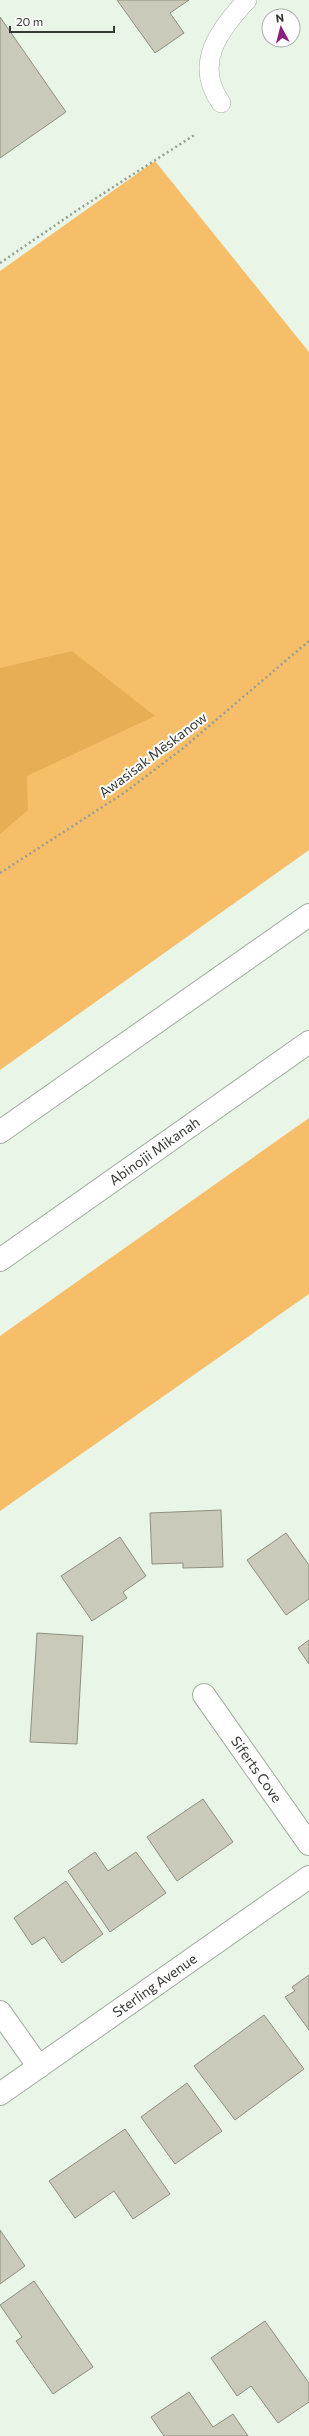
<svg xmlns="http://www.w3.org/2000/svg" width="309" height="2436" viewBox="0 0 309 2436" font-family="Commissioner,sans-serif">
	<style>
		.green { fill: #f7be6a }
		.forest { fill: #e8ae55 }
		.building { fill: #c9cab9; stroke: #8e8f7f }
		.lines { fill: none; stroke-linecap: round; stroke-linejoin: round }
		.lane-casing { stroke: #a1ada0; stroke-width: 20 }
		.street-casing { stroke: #a1ada0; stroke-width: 24 }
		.primary-casing { stroke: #a1ada0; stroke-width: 24 }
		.path { stroke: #959e94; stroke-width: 2.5; stroke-dasharray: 2 3; stroke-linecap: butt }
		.lane { stroke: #fff; stroke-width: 19 }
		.street { stroke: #fff; stroke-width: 22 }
		.primary { stroke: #fff; stroke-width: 22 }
		.labels { text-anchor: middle; stroke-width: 4; stroke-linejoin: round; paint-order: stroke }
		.street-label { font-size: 14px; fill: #343934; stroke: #fefefe }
	</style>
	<rect width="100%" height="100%" fill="#e9f5e7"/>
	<path class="green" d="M155,161L309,352V850L0,1070V271Z
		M309,1118V1294L0,1511V1336Z"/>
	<path class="forest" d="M72,651L155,716L27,776L28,810L0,834V668Z"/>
	<path class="building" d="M117,0H189L170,13L184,33L155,53Z
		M0,17L66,112L0,158Z
		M221,1510L223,1567L183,1568V1563L152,1564L150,1513Z
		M286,1533L309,1565V1599L286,1615L247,1560Z
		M120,1537L146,1576L123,1592L127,1598L92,1621L61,1576Z
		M37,1633L83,1636L77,1744L30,1742Z
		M309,1640V1664L298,1648Z
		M203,1799L233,1842L177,1881L147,1837Z
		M95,1852L108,1871L136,1852L166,1893L110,1932L68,1871Z
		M66,1881L103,1934L62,1963L44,1937L32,1945L14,1918Z
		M309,1975V2030L285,1997L295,1991L292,1987Z
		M264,2015L304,2069L235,2120L194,2066Z
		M187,2083L222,2131L175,2164L141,2117Z
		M125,2129L170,2194L133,2219L114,2191L75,2218L49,2181Z
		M0,2230L25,2266L0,2284Z
		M34,2281L93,2367L53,2394L16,2341L22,2337L0,2305Z
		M265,2321L309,2383V2402L278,2423L251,2386L237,2396L211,2358Z
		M189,2392L213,2427L233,2414L248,2436H164L151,2417Z"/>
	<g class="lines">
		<defs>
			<path id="lane" d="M221,103C193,64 219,30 247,0"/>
			<g id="street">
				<path id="s1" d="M204,1695L309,1844"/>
				<path d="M0,2012L39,2067"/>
				<path id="s2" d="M0,2094L309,1877"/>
			</g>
			<g id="primary">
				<path d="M0,1132L309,915"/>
				<path id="s3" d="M0,1260L309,1042"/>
			</g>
		</defs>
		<use href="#lane" class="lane-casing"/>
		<use href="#street" class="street-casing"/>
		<use href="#primary" class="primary-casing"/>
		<path class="path" d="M0,263L79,209L196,134
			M0,873L124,793L182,749L309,641"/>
		<use href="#lane" class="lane"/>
		<use href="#street" class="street"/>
		<use href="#primary" class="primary"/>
	</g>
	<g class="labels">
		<g class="street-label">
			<text transform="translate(153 755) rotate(-37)" y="5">Awasisak Mēskanow</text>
			<text dy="5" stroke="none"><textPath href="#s3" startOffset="189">Abinojii Mikanah</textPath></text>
			<text dy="5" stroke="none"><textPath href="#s1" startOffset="91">Siferts Cove</textPath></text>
			<text dy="5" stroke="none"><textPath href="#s2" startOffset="189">Sterling Avenue</textPath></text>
		</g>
	</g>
	<g transform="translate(281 28) rotate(353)"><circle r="19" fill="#fefefe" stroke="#adafad"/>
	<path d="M0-3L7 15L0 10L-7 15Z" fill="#901e7f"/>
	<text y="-6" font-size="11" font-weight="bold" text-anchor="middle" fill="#343934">N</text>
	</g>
	<path d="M10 26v6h104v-6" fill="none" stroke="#343934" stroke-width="2"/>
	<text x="16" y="26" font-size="12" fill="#343934" stroke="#fefefe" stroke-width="3" paint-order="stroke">20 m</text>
</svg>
